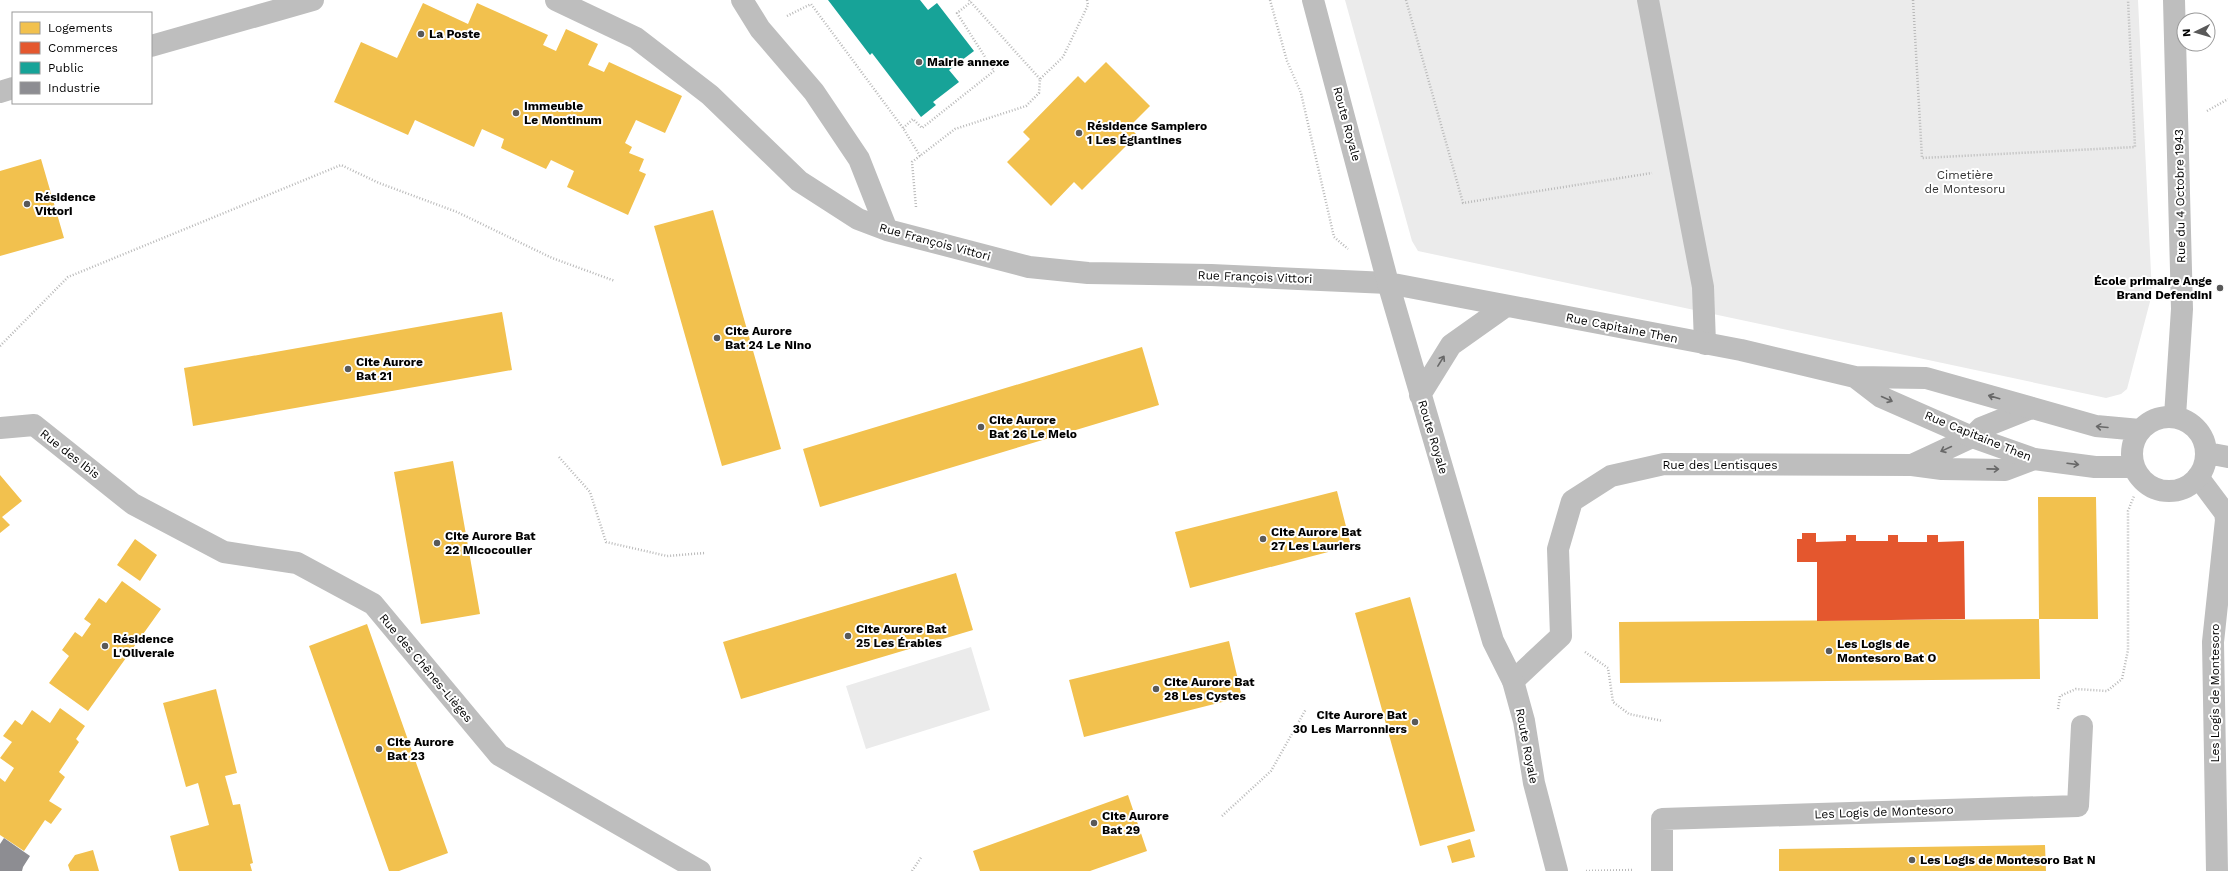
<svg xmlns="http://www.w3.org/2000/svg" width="2228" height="871" viewBox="0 0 2228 871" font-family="'Work Sans',sans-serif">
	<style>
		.green { fill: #ebebeb }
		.homes { fill: #f2c14e }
		.shops { fill: #e4572e }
		.public { fill: #17a398 }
		.industry { fill: #8d8d92 }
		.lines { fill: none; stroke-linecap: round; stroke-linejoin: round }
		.path { stroke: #b9b9b9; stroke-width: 2.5; stroke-dasharray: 1 2; stroke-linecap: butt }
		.minor { stroke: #bebebe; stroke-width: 22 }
		.major { stroke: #bebebe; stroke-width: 22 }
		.oneway { stroke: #686868 }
		.poi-dot { fill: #595959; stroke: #fff; stroke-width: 1.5 }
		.labels { text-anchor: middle; stroke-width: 4; stroke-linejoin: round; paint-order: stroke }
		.poi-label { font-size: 12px; font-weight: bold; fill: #000; stroke: #fff; text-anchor: start }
		.street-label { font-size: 12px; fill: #000; stroke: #fff }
		.park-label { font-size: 12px; fill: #313131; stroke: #fff }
	</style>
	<rect width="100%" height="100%" fill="#fff"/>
	<path class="green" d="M1345,0H2138L2152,294L2127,389L2121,394L2106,398L1418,251L1412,241Z
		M971,647L990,710L866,749L846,686Z"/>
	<path class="homes" d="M423,3L468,24L477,3L548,35L543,45L556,51L566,29L598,44L588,65L604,72L609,62L682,96L665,133L636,120L625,143L632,147L629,153L644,159L639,171L646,174L628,215L567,187L574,171L551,160L546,169L501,148L504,139L482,129L474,147L415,120L408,135L334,102L361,42L397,58Z
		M1106,62L1150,106L1129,127L1137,135L1082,190L1074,182L1051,206L1007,162L1030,139L1023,132L1078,76L1085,83Z
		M41,159L64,238L0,256V171Z
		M713,210L781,449L722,466L654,226Z
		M502,312L512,370L193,426L184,368Z
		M1142,347L1159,405L820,507L803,449Z
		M453,461L480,614L421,624L394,472Z
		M0,475L22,501L2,517L10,525L0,533Z
		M1337,491L1351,546L1190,588L1175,532Z
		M2038,497H2096L2098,619H2039Z
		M135,539L157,555L140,581L117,565Z
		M956,573L973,630L741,699L723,642Z
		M122,581L161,609L88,711L49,683L69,656L62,650L75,632L82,637L91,624L84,619L99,598L106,603Z
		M1410,597L1475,831L1420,846L1355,613Z
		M2039,619L2040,679L1620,683L1619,622Z
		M367,624L448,853L399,871H389L309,646Z
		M1229,641L1242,697L1084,737L1069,680Z
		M216,689L237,773L225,776L233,805L240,804L253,863L250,864L252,871H179L170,836L209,825L198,783L186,787L163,703Z
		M60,708L85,726L76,739L79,742L59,772L65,777L49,801L62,809L51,824L45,820L24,851L0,835V778L5,782L14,768L0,758L12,742L3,736L15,720L22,725L32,710L50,723Z
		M1128,795L1147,851L1090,871H980L973,851Z
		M1470,839L1475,857L1452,863L1447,846Z
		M2045,845L2046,871H1779V849Z
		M93,850L99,871H70L68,865L75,855Z"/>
	<path class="shops" d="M1802,533H1816V542L1846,541V535H1856V541H1888V535H1898V542H1927V535H1938V542L1964,541L1965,619L1817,621V562H1797V539H1802Z"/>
	<path class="public" d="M828,0H920L928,10L937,3L974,51L949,70L959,82L933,102L936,105L921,117L872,53L870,55Z"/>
	<path class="industry" d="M4,838L30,856L23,867L22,871H0V844Z"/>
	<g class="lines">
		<path class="path" d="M969,0L1040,79
			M1270,0L1287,61L1301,93L1334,237L1348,249
			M1406,0L1463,203L1652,173
			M1913,0L1922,158L2135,147L2128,0
			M787,16L811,4L903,128L920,156
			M2207,111L2228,99
			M903,128L913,119L922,128L994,71L957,13L971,2
			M916,207L912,162L955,129L1026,106L1039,93L1040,79L1063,57L1088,5L1087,0
			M0,346L68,277L341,165L379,183L457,212L552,258L615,281
			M559,457L590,492L606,542L667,556L705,553
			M1585,652L1608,668L1613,702L1629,714L1663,721
			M2058,709L2060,696L2076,689L2107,691L2122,679L2128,650V511L2134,496
			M1222,816L1271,771L1306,709
			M912,871L922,856
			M1586,871L1633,870"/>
		<path class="minor" d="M556,0L636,38L710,95L799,181L858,219L887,230L1029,267L1088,273L1211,275L1388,283
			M742,0L760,29L814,92L859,159L887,230
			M1648,0L1703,287L1705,344
			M151,46L313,0
			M0,92L13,88
			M0,428L34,425L133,504L224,552L297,563L373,604L499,755L700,871
			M1912,465L1972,437L1981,428L2031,408
			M2198,477L2225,513L2226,520L2213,642L2217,871
			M1513,681L1561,636L1558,549L1572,501L1611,476L1664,464L1912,465L1942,469L2005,470L2034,459
			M1662,871V819L2078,806L2082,726"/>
		<path class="major" d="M1313,0L1388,283L1493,641L1513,681L1524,721L1534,783L1557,871
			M2174,0L2182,309L2175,416
			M1388,283L1741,350L1855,377L1926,378L2096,426L2140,430
			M1855,377L1881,397L1972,437L2034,459L2095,467H2134
			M1420,395L1451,345L1506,306
			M2132 454a37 37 0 1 1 74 0a37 37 0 1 1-74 0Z
			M2207,453L2228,457"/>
	</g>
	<defs><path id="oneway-shaft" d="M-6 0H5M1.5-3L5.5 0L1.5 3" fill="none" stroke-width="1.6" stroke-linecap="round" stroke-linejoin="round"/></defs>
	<g class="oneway">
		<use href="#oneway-shaft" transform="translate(1441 361) rotate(-58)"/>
		<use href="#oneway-shaft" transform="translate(1994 397) rotate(-164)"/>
		<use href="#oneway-shaft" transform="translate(1887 399) rotate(24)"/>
		<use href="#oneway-shaft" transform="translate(2102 427) rotate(-175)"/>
		<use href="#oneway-shaft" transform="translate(1946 449) rotate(155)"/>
		<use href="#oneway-shaft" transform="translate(2073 464) rotate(7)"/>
		<use href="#oneway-shaft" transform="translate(1993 469) rotate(1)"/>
	</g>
	<g class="poi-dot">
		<circle cx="421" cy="34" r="4"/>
		<circle cx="919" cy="62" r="4"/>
		<circle cx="516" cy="113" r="4"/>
		<circle cx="1079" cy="133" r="4"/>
		<circle cx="27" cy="204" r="4"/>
		<circle cx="2220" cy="288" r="4"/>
		<circle cx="717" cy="338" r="4"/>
		<circle cx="348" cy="369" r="4"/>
		<circle cx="981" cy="427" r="4"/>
		<circle cx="1263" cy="539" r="4"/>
		<circle cx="437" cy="543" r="4"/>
		<circle cx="848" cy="636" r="4"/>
		<circle cx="105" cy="646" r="4"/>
		<circle cx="1829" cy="651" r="4"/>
		<circle cx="1156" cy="689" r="4"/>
		<circle cx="1415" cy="722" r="4"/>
		<circle cx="379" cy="749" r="4"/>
		<circle cx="1094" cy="823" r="4"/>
		<circle cx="1912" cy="860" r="4"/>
	</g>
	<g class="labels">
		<g class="poi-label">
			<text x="429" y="38">La Poste</text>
			<text x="927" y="66">Mairie annexe</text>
			<text x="524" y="110">Immeuble<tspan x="524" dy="14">Le Montinum</tspan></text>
			<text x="1087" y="130">Résidence Sampiero<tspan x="1087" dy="14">1 Les Églantines</tspan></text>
			<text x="35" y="201">Résidence<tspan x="35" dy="14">Vittori</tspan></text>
			<text x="2212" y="285" text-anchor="end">École primaire Ange<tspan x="2212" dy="14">Brand Defendini</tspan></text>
			<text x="725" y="335">Cite Aurore<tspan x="725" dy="14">Bat 24 Le Nino</tspan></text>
			<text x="356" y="366">Cite Aurore<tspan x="356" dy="14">Bat 21</tspan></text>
			<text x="989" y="424">Cite Aurore<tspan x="989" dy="14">Bat 26 Le Melo</tspan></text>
			<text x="1271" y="536">Cite Aurore Bat<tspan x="1271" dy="14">27 Les Lauriers</tspan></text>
			<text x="445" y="540">Cite Aurore Bat<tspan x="445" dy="14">22 Micocoulier</tspan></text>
			<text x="856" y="633">Cite Aurore Bat<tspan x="856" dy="14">25 Les Érables</tspan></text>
			<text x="113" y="643">Résidence<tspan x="113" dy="14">L'Oliveraie</tspan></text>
			<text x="1837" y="648">Les Logis de<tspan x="1837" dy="14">Montesoro Bat O</tspan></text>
			<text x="1164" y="686">Cite Aurore Bat<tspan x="1164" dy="14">28 Les Cystes</tspan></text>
			<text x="1407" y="719" text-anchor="end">Cite Aurore Bat<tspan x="1407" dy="14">30 Les Marronniers</tspan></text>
			<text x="387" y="746">Cite Aurore<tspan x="387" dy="14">Bat 23</tspan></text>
			<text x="1102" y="820">Cite Aurore<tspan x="1102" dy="14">Bat 29</tspan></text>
			<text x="1920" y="864">Les Logis de Montesoro Bat N</text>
		</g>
		<g class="street-label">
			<text transform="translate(1347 124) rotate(75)" y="4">Route Royale</text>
			<text transform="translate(2180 196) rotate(-91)" y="4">Rue du 4 Octobre 1943</text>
			<text transform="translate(935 242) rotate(15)" y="4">Rue François Vittori</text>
			<text transform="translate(1255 277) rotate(2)" y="4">Rue François Vittori</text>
			<text transform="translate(1622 328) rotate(11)" y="4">Rue Capitaine Then</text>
			<text transform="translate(1978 436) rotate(22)" y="4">Rue Capitaine Then</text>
			<text transform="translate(1433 437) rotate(73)" y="4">Route Royale</text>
			<text transform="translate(70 454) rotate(38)" y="4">Rue des Ibis</text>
			<text x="1720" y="469">Rue des Lentisques</text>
			<text transform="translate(426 668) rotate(50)" y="4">Rue des Chênes-Lièges</text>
			<text transform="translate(2215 693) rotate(-90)" y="4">Les Logis de Montesoro</text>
			<text transform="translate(1527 746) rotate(79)" y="4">Route Royale</text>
			<text transform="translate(1884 812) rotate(-2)" y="4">Les Logis de Montesoro</text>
		</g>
		<g class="park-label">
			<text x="1965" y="179">Cimetière<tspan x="1965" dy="14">de Montesoru</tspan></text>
		</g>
	</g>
	<rect x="12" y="12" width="140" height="92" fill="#ffffff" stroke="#999999"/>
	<rect x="20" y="22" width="20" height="12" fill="#f2c14e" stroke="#999999"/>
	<text x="48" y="32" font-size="12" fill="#000000">Logements</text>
	<rect x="20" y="42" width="20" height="12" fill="#e4572e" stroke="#999999"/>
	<text x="48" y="52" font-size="12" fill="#000000">Commerces</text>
	<rect x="20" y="62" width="20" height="12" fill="#17a398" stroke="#999999"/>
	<text x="48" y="72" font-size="12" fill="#000000">Public</text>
	<rect x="20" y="82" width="20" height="12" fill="#8d8d92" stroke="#999999"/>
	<text x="48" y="92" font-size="12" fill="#000000">Industrie</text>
	<g transform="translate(2196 32) rotate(265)"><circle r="19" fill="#ffffff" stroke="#999999"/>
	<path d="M0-3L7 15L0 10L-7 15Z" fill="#595959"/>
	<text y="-6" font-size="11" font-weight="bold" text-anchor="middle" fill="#000000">N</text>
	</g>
</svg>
